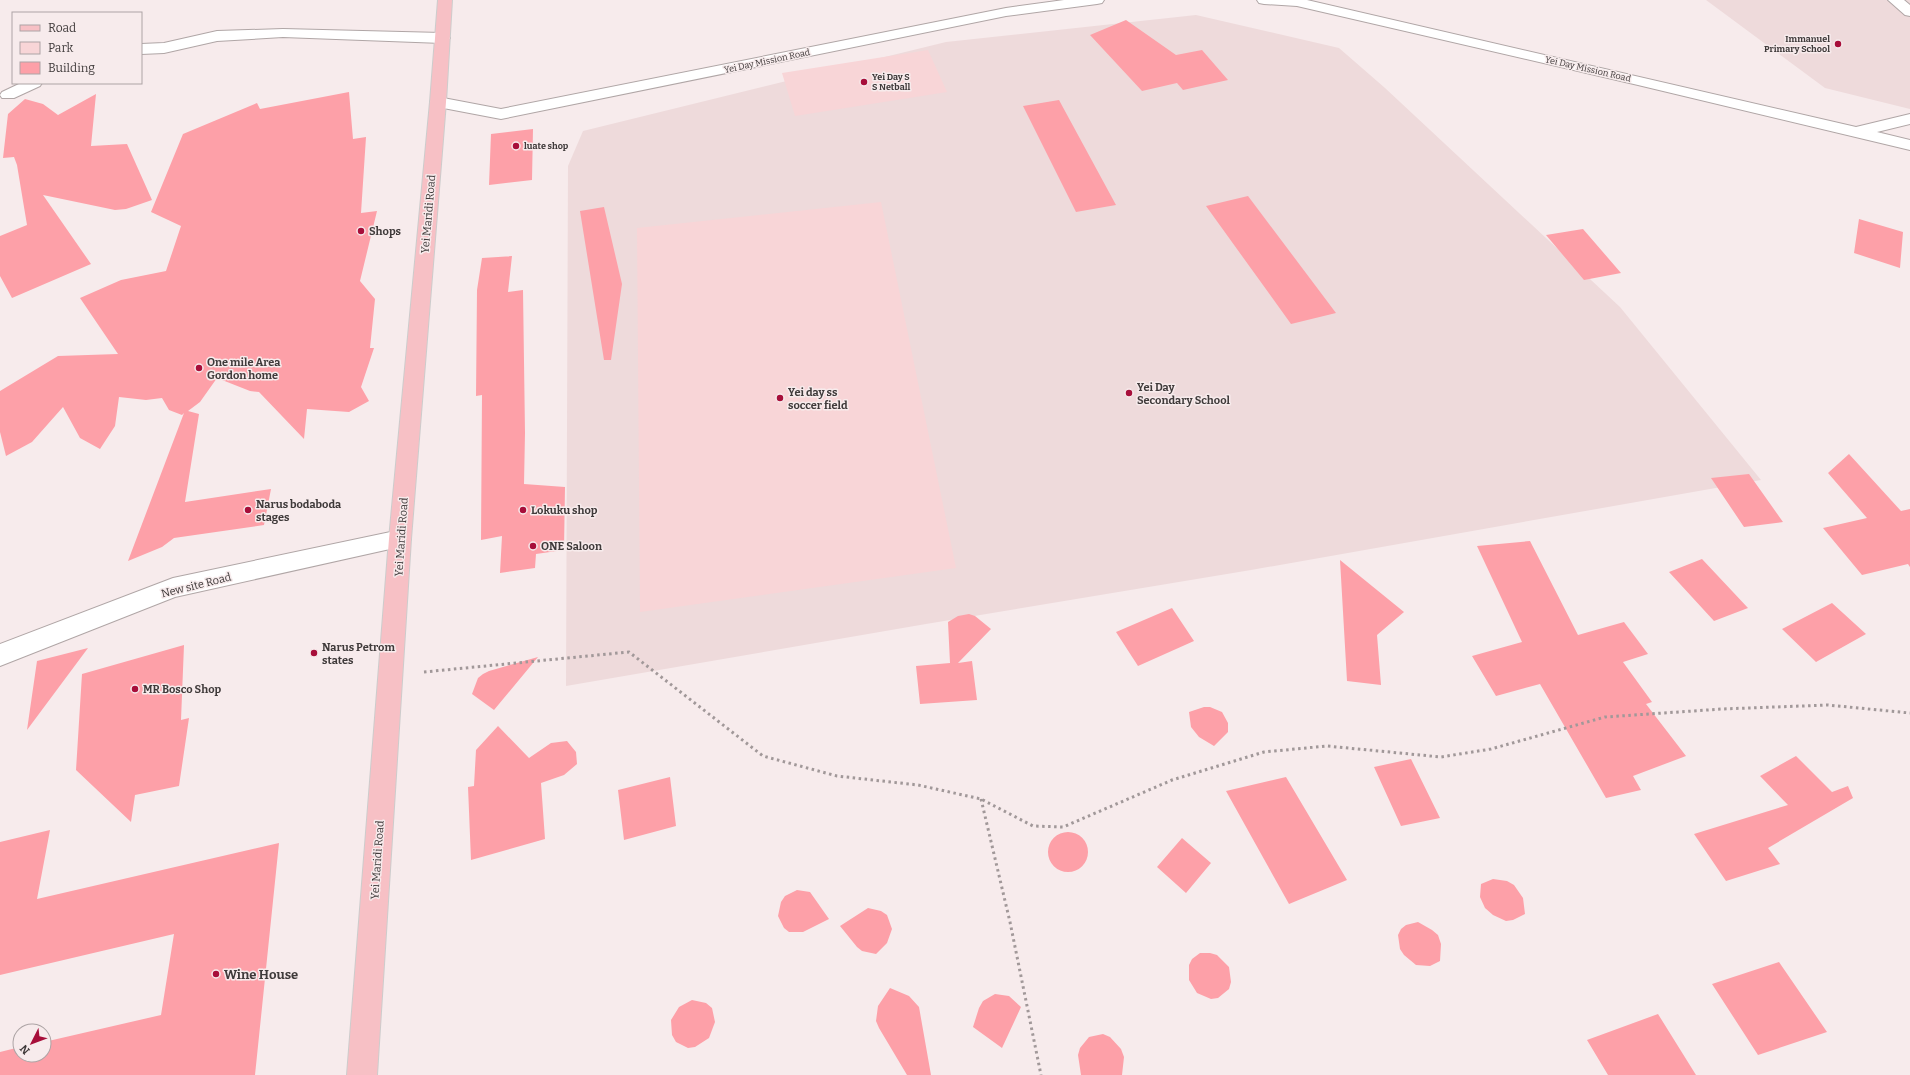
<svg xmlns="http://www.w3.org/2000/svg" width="1910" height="1075" viewBox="0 0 1910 1075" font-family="Bitter,serif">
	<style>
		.built { fill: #eedadb }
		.green { fill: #f8d5d7 }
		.building { fill: #fda0a8 }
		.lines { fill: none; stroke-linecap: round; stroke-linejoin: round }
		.minor-casing { stroke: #b0a6a6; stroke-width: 2 }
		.major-casing { stroke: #cdcccc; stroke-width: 2 }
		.path { stroke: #a19899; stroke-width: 3; stroke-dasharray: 2.5 3.5; stroke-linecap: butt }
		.minor { fill: #fff; fill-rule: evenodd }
		.major { fill: #f7c0c5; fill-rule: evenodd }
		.poi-dot { fill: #a70e3a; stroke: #f7ebec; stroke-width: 1.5 }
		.labels { text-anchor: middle; stroke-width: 3; stroke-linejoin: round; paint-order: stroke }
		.far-poi-label { font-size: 9px; font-weight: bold; fill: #3f3a3a; stroke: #f7ebec; text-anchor: start }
		.far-street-label { font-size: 9px; fill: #3f3a3a; stroke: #f7ebec }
		.street-label { font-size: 11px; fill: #3f3a3a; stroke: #f7ebec }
		.poi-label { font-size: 11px; font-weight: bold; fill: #3f3a3a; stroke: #f7ebec; text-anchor: start }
		.near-poi-label { font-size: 13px; font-weight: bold; fill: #3f3a3a; stroke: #f7ebec; text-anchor: start }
	</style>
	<rect width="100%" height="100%" fill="#f7ebec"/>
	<path class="built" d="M1706,0H1910V109L1825,88Z
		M1196,15L1339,48L1385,88L1620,307L1761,480L1251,570L926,624L566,686L568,166L583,131L946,42Z"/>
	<path class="green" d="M928,50L947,92L795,116L782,73Z
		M881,202L956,568L640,612L637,228Z"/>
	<path class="building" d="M1126,20L1176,55L1202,50L1228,80L1183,90L1177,83L1142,91L1090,35Z
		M349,92L353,139L366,137L361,213L377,211L360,281L375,299L370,348H374L361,387L369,401L349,412L307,409L304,439L259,392L250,391L217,378L200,402L188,411L199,414L185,502L271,489L264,525L174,538L162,547L128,561L184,413L182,415L169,410L162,398L146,400L119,397L115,426L100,449L80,438L63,407L32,442L6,456L0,432V391L58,356L118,354L80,298L121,280L166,271L181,226L151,212L183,134L257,103L260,109Z
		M96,94L91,146L127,144L152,200L126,209L115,210L43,195L91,264L12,298L0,276V236L27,225L17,165L14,157L3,158L8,114L25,99L43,104L58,115Z
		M1059,100L1116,205L1076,212L1023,106Z
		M533,129L532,180L489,185L491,134Z
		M1248,196L1336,313L1291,324L1206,206Z
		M604,207L622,284L611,360H604L580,211Z
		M1859,219L1903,232L1900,268L1854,253Z
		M1583,229L1621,273L1584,280L1546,235Z
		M512,256L508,292L523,290L525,433L524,484L565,487L564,550L536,554L535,568L500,573L502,536L481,540L482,395L476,396L477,290L482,258Z
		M1849,454L1901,511L1910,509V567L1908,564L1862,575L1823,528L1867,518L1828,473Z
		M1749,474L1783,522L1744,527L1711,478Z
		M1530,541L1578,635L1624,622L1648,654L1623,662L1652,702L1646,704L1686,756L1633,776L1641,790L1606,798L1540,684L1496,696L1472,656L1522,642L1477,546Z
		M1702,559L1748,608L1714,621L1669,572Z
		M1340,560L1404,612L1377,635L1381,685L1347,681Z
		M1832,603L1866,634L1816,662L1782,629Z
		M1172,608L1194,641L1138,666L1116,632Z
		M969,614L975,616L991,629L958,663L972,661L977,700L920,704L916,666L950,663L948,622L958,616Z
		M184,645L181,720L189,718L179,786L135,795L131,822L76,770L82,674Z
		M88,648L27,730L37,661Z
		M538,657L494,710L472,694L478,678L483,674L489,671Z
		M1204,707H1210L1222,712L1228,723V732L1214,746L1199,737L1191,727L1189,712Z
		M498,726L529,758L551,743L567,741L576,752L577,764L564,775L541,783L545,839L471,860L468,787L474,786L476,750Z
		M1796,756L1832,792L1848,786L1853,798L1768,848L1780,864L1726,881L1694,834L1788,805L1760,776Z
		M1411,759L1440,818L1401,826L1374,767Z
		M670,777L676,826L624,840L618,790Z
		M1286,777L1347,880L1289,904L1226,791Z
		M50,830L37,899L279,843L255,1075H0V1052L20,1047V1055H44V1042L161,1015L174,934L0,975V842Z
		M1048 852a20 20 0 1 1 40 0a20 20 0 1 1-40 0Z
		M1182,838L1211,863L1186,893L1157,867Z
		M1493,879L1507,881L1514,885L1523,898L1525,914L1513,920L1506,921L1493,915L1485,908L1480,897L1481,884Z
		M797,890L810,892L829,919L803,932H789L784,928L778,916L781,902L785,896Z
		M868,908L881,911L887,915L892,929L887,943L876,954L862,951L857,947L840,926Z
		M1418,922L1432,930L1438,935L1441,944L1440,961L1430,966L1416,965L1404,955L1400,949L1398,935L1401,929L1406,925Z
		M1200,953H1210L1217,955L1229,967L1231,982L1229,989L1218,998L1211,999L1197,993L1189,980V965L1192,959Z
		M1779,962L1827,1032L1758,1055L1712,984Z
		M890,988L909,996L919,1007L931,1075H907L879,1028L876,1021L878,1006Z
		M995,994L1009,996L1021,1007L1002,1048L973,1027L979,1008L983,1001Z
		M692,1000L706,1003L712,1008L715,1022L709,1038L695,1047L688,1048L676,1042L672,1035L671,1020L679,1007Z
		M1658,1014L1696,1075H1608L1587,1040Z
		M1103,1034L1110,1037L1121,1049L1124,1057L1122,1075H1081L1078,1055L1080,1048L1089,1037Z"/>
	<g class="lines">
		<defs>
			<path id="minor" d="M1064,0H1104L1102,3L1097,4L1006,16L501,119L438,107L432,105L430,102L432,99L438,97L501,109L1006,8Z
				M1257,0H1307L1856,127L1910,114V124L1877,132L1910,140V150L1638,85L1297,6L1264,4L1259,3Z
				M1888,0H1904L1910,5V16L1905,15Z
				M283,29L442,33L447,35L450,38L447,41L442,43L283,37L217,41L164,53L141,54V44L164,43L217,31Z
				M21,83H42L40,86L14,98H2L0,95L2,92Z
				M400,530L408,533L411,539L408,545L175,597L0,666V644L173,578Z"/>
			<path id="major" d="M438,0H452L446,102L411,539L377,1075H347L389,539L430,102Z"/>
		</defs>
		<use href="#minor" class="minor-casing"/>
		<use href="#major" class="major-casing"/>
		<path class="path" d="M424,672L629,652L763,756L837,776L918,785L981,799L1033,826L1063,827L1172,780L1264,752L1327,746L1441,757L1491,749L1605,717L1722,709L1828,705L1910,713
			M981,799L1010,922L1041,1075"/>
		<use href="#minor" class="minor"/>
		<use href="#major" class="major"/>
	</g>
	<g class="poi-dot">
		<circle cx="1838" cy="44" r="4"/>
		<circle cx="864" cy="82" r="4"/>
		<circle cx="516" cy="146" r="4"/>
		<circle cx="361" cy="231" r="4"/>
		<circle cx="199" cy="368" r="4"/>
		<circle cx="1129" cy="393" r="4"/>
		<circle cx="780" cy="398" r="4"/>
		<circle cx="248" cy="510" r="4"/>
		<circle cx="523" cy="510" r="4"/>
		<circle cx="533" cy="546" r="4"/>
		<circle cx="314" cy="653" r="4"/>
		<circle cx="135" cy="689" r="4"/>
		<circle cx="216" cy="974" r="4"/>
	</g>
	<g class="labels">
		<g class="far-poi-label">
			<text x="1830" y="42" text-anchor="end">Immanuel<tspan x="1830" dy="10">Primary School</tspan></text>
			<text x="872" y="80">Yei Day S<tspan x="872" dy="10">S Netball</tspan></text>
			<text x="524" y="149">luate shop</text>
		</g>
		<g class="far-street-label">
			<text transform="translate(767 61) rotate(-12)" y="3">Yei Day Mission Road</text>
			<text transform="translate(1588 69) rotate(13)" y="3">Yei Day Mission Road</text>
		</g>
		<g class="street-label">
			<text transform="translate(428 214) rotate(-85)" y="4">Yei Maridi Road</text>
			<text transform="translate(401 537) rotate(-86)" y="4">Yei Maridi Road</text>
			<text transform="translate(196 585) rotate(-14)" y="4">New site Road</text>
			<text transform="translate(377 860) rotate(-86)" y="4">Yei Maridi Road</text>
		</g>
		<g class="poi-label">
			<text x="369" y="235">Shops</text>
			<text x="207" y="366">One mile Area<tspan x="207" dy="13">Gordon home</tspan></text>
			<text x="1137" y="391">Yei Day<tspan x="1137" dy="13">Secondary School</tspan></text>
			<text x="788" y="396">Yei day ss<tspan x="788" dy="13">soccer field</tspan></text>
			<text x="256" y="508">Narus bodaboda<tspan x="256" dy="13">stages</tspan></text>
			<text x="531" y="514">Lokuku shop</text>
			<text x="541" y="550">ONE Saloon</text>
			<text x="322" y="651">Narus Petrom<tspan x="322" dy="13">states</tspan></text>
			<text x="143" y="693">MR Bosco Shop</text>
		</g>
		<g class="near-poi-label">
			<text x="224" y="979">Wine House</text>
		</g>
	</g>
	<rect x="12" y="12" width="130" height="72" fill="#f7ebec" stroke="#ada4a5"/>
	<rect x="20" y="25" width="20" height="6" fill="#f7c0c5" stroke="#ada4a5"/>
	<text x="48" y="32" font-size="12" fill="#3f3a3a">Road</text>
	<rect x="20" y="42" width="20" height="12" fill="#f8d5d7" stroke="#ada4a5"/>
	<text x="48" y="52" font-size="12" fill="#3f3a3a">Park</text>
	<rect x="20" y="62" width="20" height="12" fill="#fda0a8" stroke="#ada4a5"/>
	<text x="48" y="72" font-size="12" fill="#3f3a3a">Building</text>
	<g transform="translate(32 1043) rotate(228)"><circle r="19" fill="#f7ebec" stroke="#ada4a5"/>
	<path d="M0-3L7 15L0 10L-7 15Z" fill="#a70e3a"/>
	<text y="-6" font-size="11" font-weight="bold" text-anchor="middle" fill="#3f3a3a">N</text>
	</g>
</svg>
